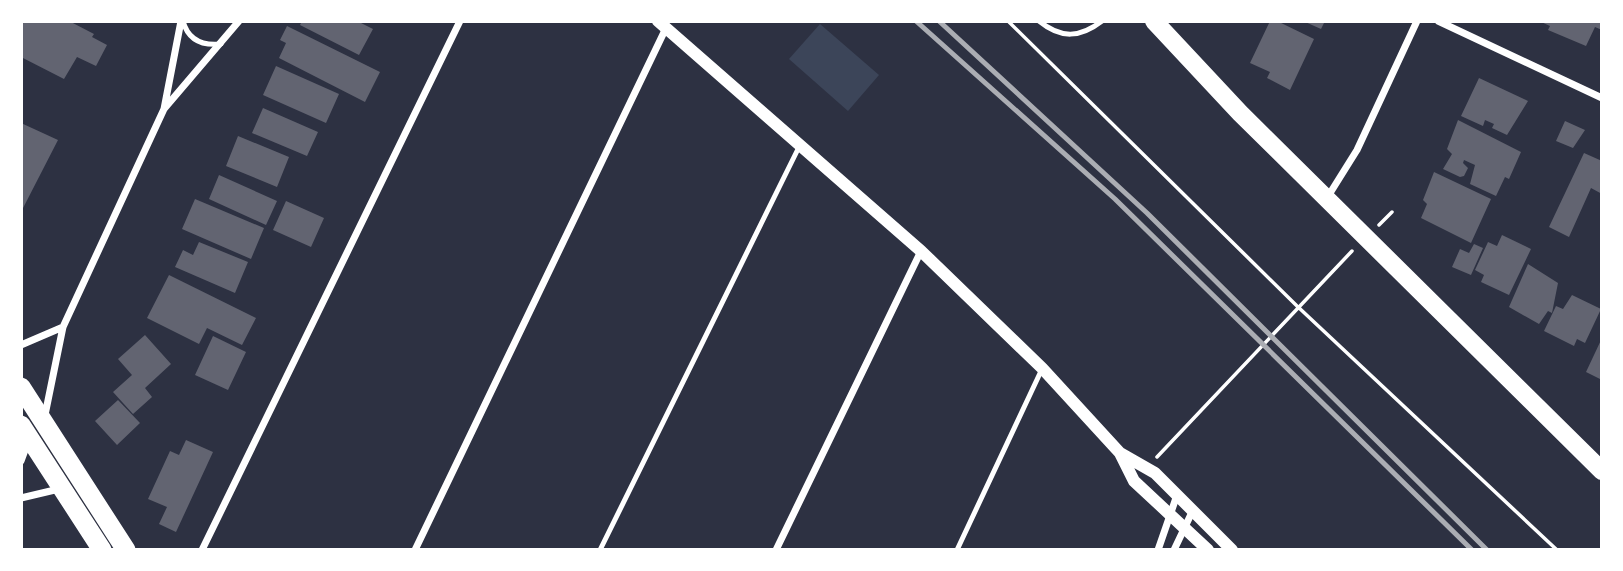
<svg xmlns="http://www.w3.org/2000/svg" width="1623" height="571" viewBox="0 0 1623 571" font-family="'Roboto Serif',serif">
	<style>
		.green { fill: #3c4559 }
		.building { fill: #626471 }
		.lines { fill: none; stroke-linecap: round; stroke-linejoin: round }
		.path { stroke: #fff; stroke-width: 3.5 }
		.service { stroke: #fff; stroke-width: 5 }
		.minor { stroke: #fff; stroke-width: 7 }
		.tertiary { stroke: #fff; stroke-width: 12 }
		.primary { stroke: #fff; stroke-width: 18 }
		.trunk { stroke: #fff; stroke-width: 19 }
		.rail { stroke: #abadb3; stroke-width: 5 }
	</style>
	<rect width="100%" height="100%" fill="#2d3142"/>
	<path class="green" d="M820,24L879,75L848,111L789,59Z"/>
	<path class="building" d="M21,21H69L94,34L92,37L107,45L96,66L77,57L64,79L21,57Z
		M302,21H357L373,29L359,55L300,25Z
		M1270,21H1277L1314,39L1290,90L1267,78L1270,72L1250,63Z
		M1303,21H1325L1321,29Z
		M1539,21H1602V30L1595,27L1586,46L1548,30L1550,26Z
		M287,26L380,72L365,102L279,58L286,43L280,40Z
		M276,66L339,94L326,123L263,95Z
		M1479,78L1528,101L1507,135L1492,128L1494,124L1485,120L1483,126L1461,116Z
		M263,108L318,132L307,156L252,133Z
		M1458,120L1521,152L1509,179L1505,177L1496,196L1470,184L1475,165L1464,160L1463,163L1468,168L1464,176L1460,177L1443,169L1452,154L1447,149Z
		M1565,121L1585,130L1573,148L1556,141Z
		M21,123L58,140L21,212Z
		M238,136L289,157L277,187L226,166Z
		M1584,153L1602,161V194L1591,188L1569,237L1549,227Z
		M1434,172L1491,199L1471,243L1421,218L1427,204L1423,200Z
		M219,175L277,201L266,225L209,199Z
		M195,199L264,228L251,259L182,229Z
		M286,201L324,218L311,247L273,230Z
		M1502,235L1531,249L1509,295L1481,282L1484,275L1475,270L1488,242L1497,246Z
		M199,242L248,262L235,293L175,267L183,250L193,255Z
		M1474,244L1483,248L1471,275L1452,267L1460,249L1469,253Z
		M1528,264L1558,283L1552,313L1548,311L1539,324L1509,307Z
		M169,275L256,318L242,345L207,328L199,344L147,318Z
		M1572,295L1601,309L1585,343L1577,339L1574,346L1544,331L1556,306L1563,309Z
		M145,335L171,364L145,388L152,397L133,414L113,392L132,375L118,359Z
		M213,336L246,352L228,390L195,375Z
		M1602,338V380L1586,372Z
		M118,400L140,423L117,445L95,421Z
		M186,440L213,452L176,532L159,524L167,507L148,499L170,451L179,455Z"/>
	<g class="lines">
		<path class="path" d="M1008,21L1297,306L1557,550
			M1379,225L1392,212
			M1157,457L1352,251"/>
		<path class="service" d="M183,21C188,40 202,46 221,44
			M1039,21C1061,39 1080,38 1102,21
			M600,550L800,145
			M957,550L1042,369"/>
		<path class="minor" d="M1438,21L1602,98
			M164,109L239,21
			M1327,198L1357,150L1417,21
			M21,345L63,327
			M45,415L63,327L164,109L181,21
			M21,461L28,442
			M21,498L59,489
			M202,550L460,21
			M415,550L666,28
			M776,550L921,251
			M1158,550L1177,495
			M1174,550L1193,510"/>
		<path class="tertiary" d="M658,21L921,251L1042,368L1120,453L1134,481L1208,550
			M1120,453L1155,473L1232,550"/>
		<path class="primary" d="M1154,21L1240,113L1602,471"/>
		<path class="trunk" d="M21,387L126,550
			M21,425L102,550"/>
		<path class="rail" d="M916,21L1115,199L1472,550
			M939,21L1147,213L1487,550"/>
	</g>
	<rect width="1623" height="571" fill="none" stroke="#ffffff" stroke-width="46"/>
</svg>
